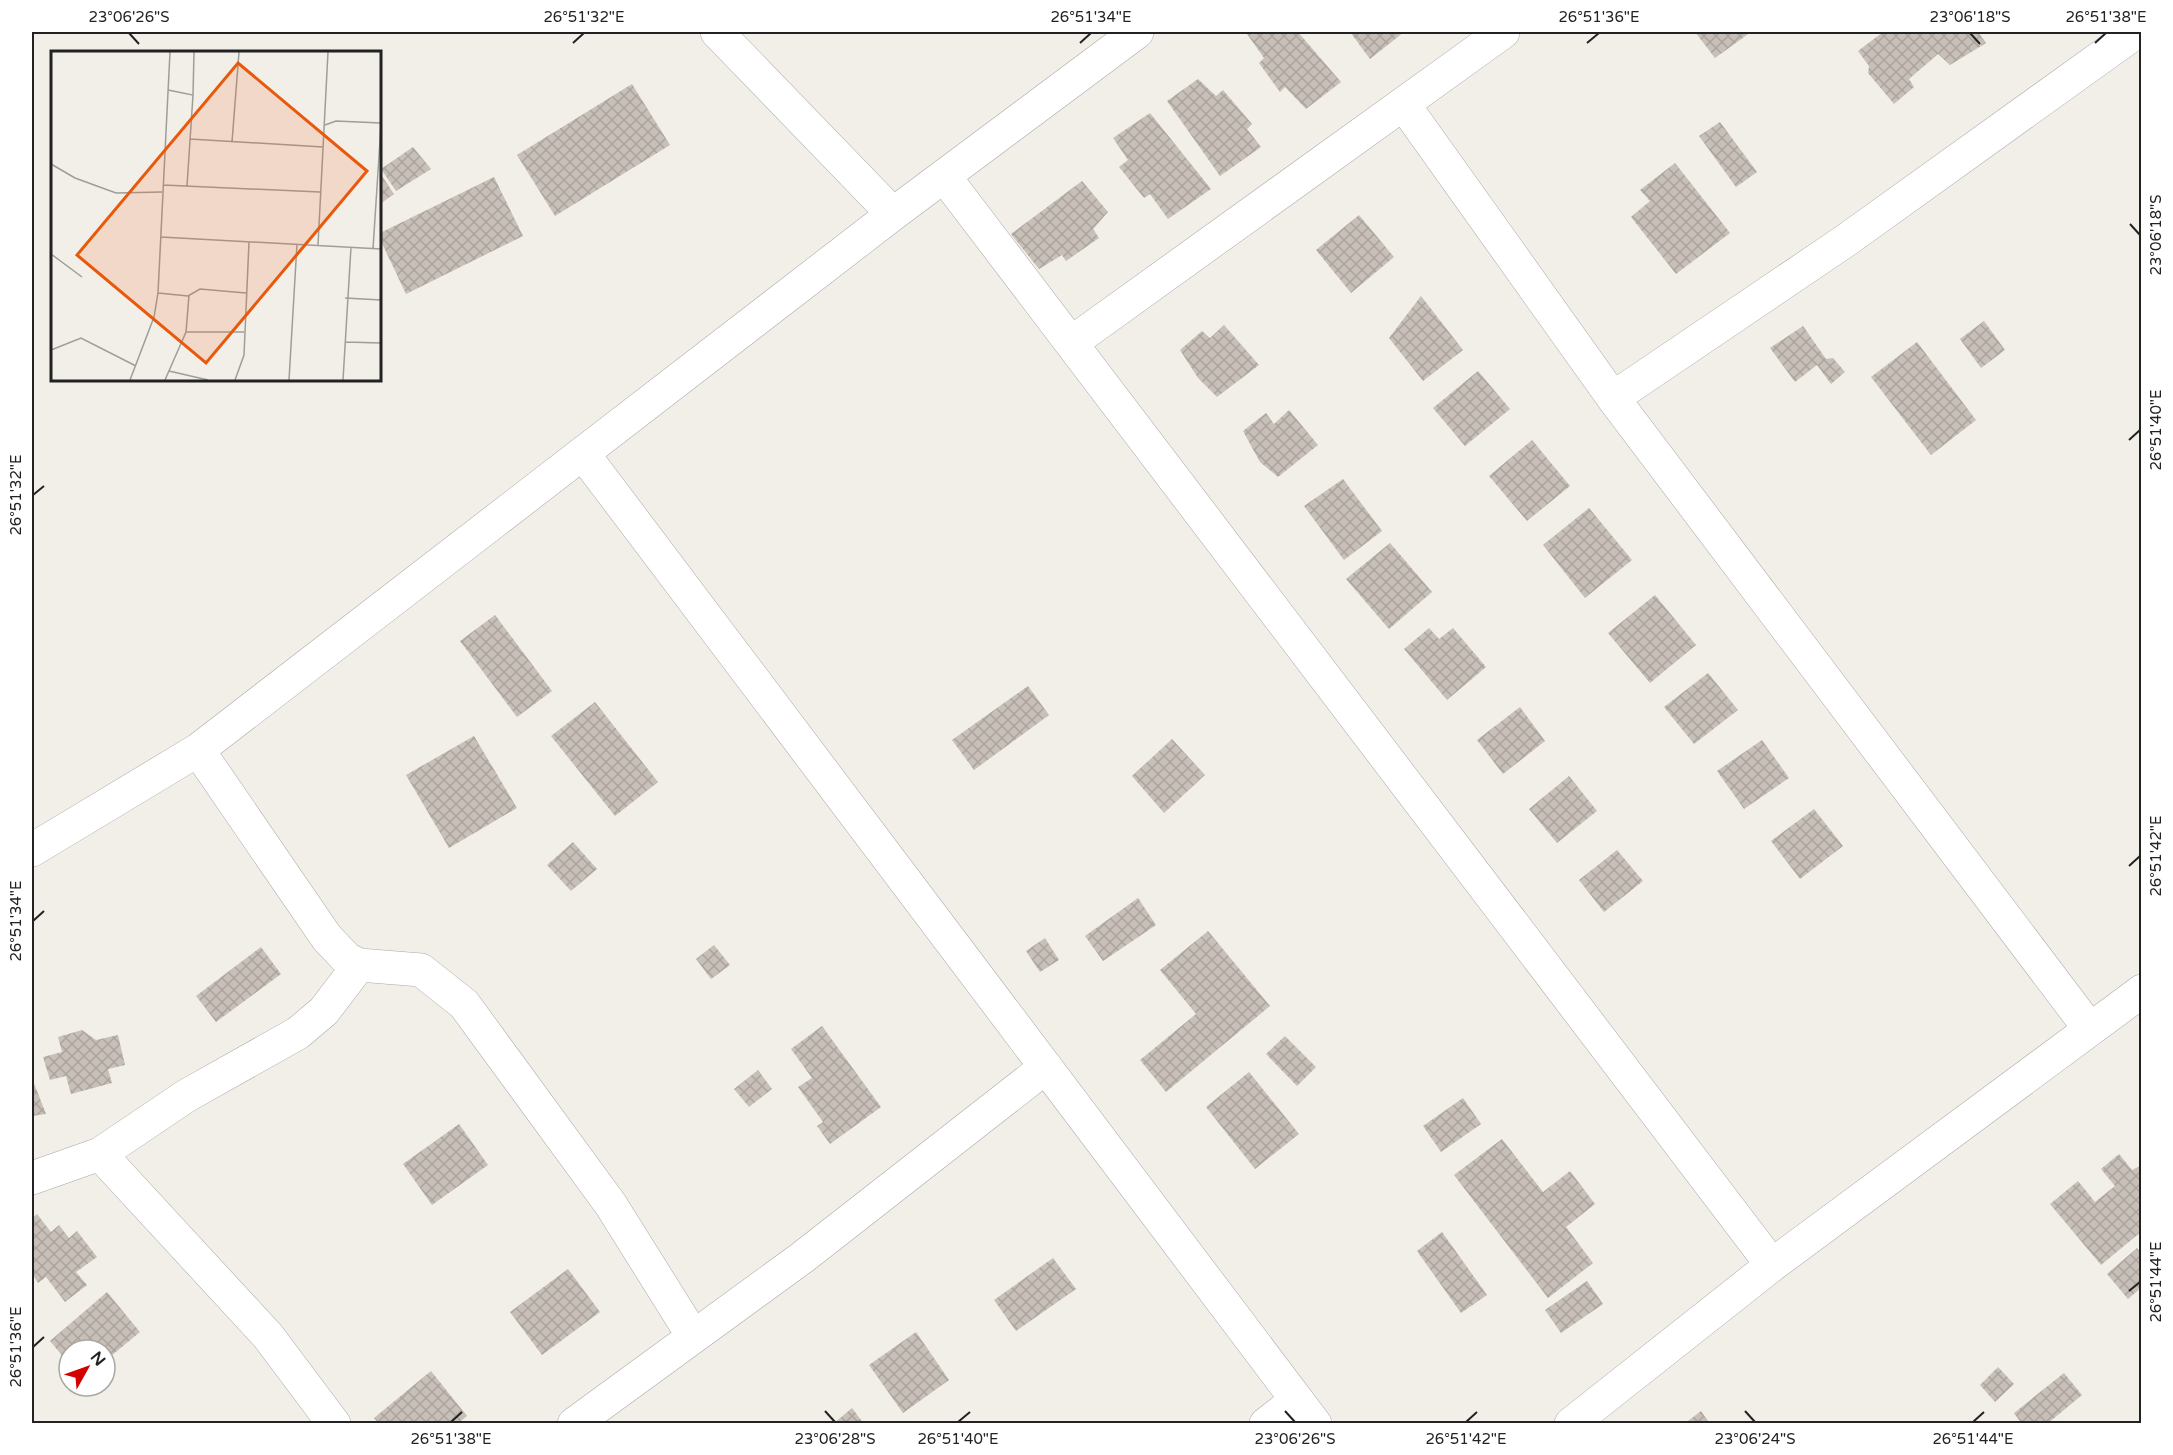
<svg xmlns="http://www.w3.org/2000/svg" width="2173" height="1455" viewBox="0 0 2173 1455" font-family="'Varela Round',sans-serif">
	<style>
		.building { fill: url(#building-cross-hatch) }
		.lines { fill: none; stroke-linecap: round; stroke-linejoin: round }
		.minor-casing { stroke: #a9a9a9; stroke-width: 34 }
		.minor { stroke: #fff; stroke-width: 33 }
		.ticks { fill: none; stroke: #222; stroke-width: 2 }
		.inset-road { fill: none; stroke: #9f9d99; stroke-width: 1.5 }
		.view { fill: #e8590c; fill-opacity: 0.15; stroke: #e8590c; stroke-width: 3 }
		.inset-edge { fill: none; stroke: #222; stroke-width: 3 }
		.neatline { fill: none; stroke: #222; stroke-width: 2 }
		.ticks-label { font-size: 15px; text-anchor: middle; fill: #222 }
	</style>
	<defs>
		<pattern id="building-cross-hatch" width="8" height="8" patternUnits="userSpaceOnUse" patternTransform="scale(1.5)"><rect width="8" height="8" fill="#c7bfb8"/><path d="M0 0l8 8M0 8l8-8" fill="none" stroke="#aba49e"/></pattern>
	</defs>
	<rect width="100%" height="100%" fill="#f2efe9"/>
	<path class="building" d="M1251,32H1298L1341,82L1306,109L1285,87L1280,92L1259,63L1264,58L1247,34Z
		M1350,32H1404L1370,59Z
		M1695,32H1751L1715,58Z
		M1883,32H1978L1986,43L1950,65L1938,54L1909,79L1914,87L1894,104L1868,73L1869,66L1858,51Z
		M1198,79L1216,96L1223,90L1252,124L1247,129L1261,147L1220,176L1167,101Z
		M632,84L670,145L555,216L517,155Z
		M1150,113L1211,189L1168,219L1150,194L1144,198L1119,167L1128,160L1113,138Z
		M1720,122L1757,172L1736,187L1699,136Z
		M413,147L431,169L396,191L381,169Z
		M1675,163L1730,233L1676,274L1631,217L1650,201L1640,190Z
		M380,173L394,194L380,204Z
		M494,177L523,236L406,294L380,239V233Z
		M1082,181L1108,212L1093,229L1099,238L1066,261L1062,255L1039,269L1011,234Z
		M1359,215L1394,257L1351,293L1316,250Z
		M1421,296L1463,350L1423,381L1389,338Z
		M1984,321L2005,350L1981,368L1960,339Z
		M1224,325L1259,365L1217,397L1198,378L1180,350L1202,331L1210,338Z
		M1803,326L1826,359L1833,358L1845,372L1831,384L1817,365L1795,382L1770,348Z
		M1917,342L1976,420L1931,455L1871,377Z
		M1478,371L1510,409L1465,446L1433,408Z
		M1289,410L1318,445L1278,477L1260,462L1243,431L1266,413L1274,424Z
		M1532,440L1570,486L1527,521L1489,476Z
		M1343,479L1382,531L1344,560L1304,506Z
		M1589,508L1632,560L1585,598L1543,545Z
		M1390,543L1432,592L1389,629L1346,579Z
		M1655,595L1696,645L1650,683L1608,633Z
		M495,615L552,691L517,717L460,641Z
		M1429,628L1439,639L1453,628L1486,667L1447,700L1404,649Z
		M1708,673L1738,710L1694,744L1664,707Z
		M1028,686L1049,715L974,770L952,740Z
		M595,702L658,782L615,816L551,736Z
		M1520,707L1545,741L1503,774L1477,740Z
		M474,736L517,808L449,848L406,775Z
		M1172,739L1205,775L1164,813L1132,776Z
		M1762,740L1789,778L1744,809L1717,771Z
		M1569,776L1597,811L1557,843L1529,809Z
		M1814,809L1843,846L1800,879L1771,841Z
		M573,842L597,869L571,891L547,865Z
		M1617,850L1643,881L1604,912L1579,880Z
		M1138,898L1156,925L1103,961L1085,936Z
		M1208,931L1270,1006L1166,1092L1140,1060L1196,1014L1160,970Z
		M1045,938L1059,960L1040,972L1026,951Z
		M714,945L730,965L711,979L696,959Z
		M261,947L281,974L216,1022L196,996Z
		M822,1026L881,1107L830,1144L817,1126L823,1122L798,1087L812,1078L791,1049Z
		M82,1030L96,1040L118,1035L125,1065L108,1069L112,1083L71,1094L66,1076L50,1080L43,1057L62,1052L58,1037Z
		M1285,1036L1316,1067L1297,1086L1266,1054Z
		M758,1070L772,1089L749,1107L734,1089Z
		M1249,1072L1299,1134L1255,1169L1206,1107Z
		M32,1078L46,1114L32,1116Z
		M1463,1098L1481,1124L1441,1152L1423,1126Z
		M459,1124L488,1165L432,1205L403,1164Z
		M1502,1139L1543,1192L1570,1171L1595,1204L1566,1227L1593,1263L1548,1298L1454,1175Z
		M2119,1154L2132,1170L2142,1165V1231L2101,1265L2050,1204L2078,1181L2095,1202L2115,1186L2101,1169Z
		M37,1214L51,1232L59,1225L69,1238L77,1231L97,1257L76,1272L87,1285L65,1302L46,1277L38,1283L32,1274V1218Z
		M1442,1232L1487,1295L1461,1313L1417,1251Z
		M2137,1248L2142,1254V1287L2128,1299L2107,1274Z
		M1053,1258L1076,1289L1016,1331L994,1300Z
		M568,1269L600,1312L542,1355L510,1312Z
		M1587,1281L1603,1304L1561,1333L1545,1310Z
		M107,1292L140,1332L105,1361V1350H69V1364L50,1341Z
		M916,1332L949,1380L903,1413L869,1365Z
		M1998,1367L2014,1384L1995,1402L1980,1385Z
		M431,1371L467,1416L457,1424H379L374,1418Z
		M2064,1373L2082,1395L2047,1424H2022L2014,1413Z
		M852,1408L864,1424H833Z
		M1701,1411L1710,1424H1684Z"/>
	<g class="lines">
		<defs>
			<path id="minor" d="M717,32L893,214
				M1404,105L1613,398L2089,1028
				M944,176L1772,1265
				M1071,343L1503,32
				M1613,398L1845,241L2136,32
				M584,455L1315,1424
				M198,750L327,938L347,959L359,965L421,970L464,1004L611,1205L693,1336
				M32,850L198,750L893,214L1137,32
				M100,1154L268,1336L334,1424
				M32,1178L100,1154L186,1096L298,1033L324,1011L359,965
				M574,1424L803,1257L1046,1067
				M1266,1424L1297,1400
				M1571,1424L1772,1265L2142,991"/>
		</defs>
		<use href="#minor" class="minor-casing"/>
		<use href="#minor" class="minor"/>
	</g>
	<path class="ticks" d="M129,33L139,44M1970,33L1980,44M573,43L584,33M1080,43L1091,33M1587,43L1599,33M2095,43L2106,33M2130,224L2140,235M2129,440L2140,430M33,495L44,486M2129,866L2140,856M33,921L44,911M2129,1291L2140,1282M33,1347L44,1337M825,1411L835,1422M1285,1411L1295,1422M1745,1411L1755,1422M451,1422L462,1412M958,1422L970,1412M1466,1422L1477,1412M1973,1422L1984,1412"/>
	<g transform="translate(51 51)">
		<rect width="330" height="330" fill="#f2efe9"/>
		<path class="inset-road" d="M117,39L142,44L136,135M142,44L143,1M274,74L285,70L330,72M139,88L272,96M181,91L188,1M0,113L24,127L65,142L111,141M112,134L269,141M110,186L330,198M267,194L277,1M322,198L330,74M0,203L31,226M107,242L137,245L149,238L195,242M294,247L330,249M135,281H193M294,291L330,292M0,299L30,287L85,315M118,320L157,329M79,329L103,266L107,242L119,1M114,329L135,281L138,244M184,329L193,304L198,191M238,329L246,193M292,329L300,196"/>
		<path class="view" d="M187,12L316,120L155,312L26,204Z"/>
		<rect width="330" height="330" class="inset-edge"/>
	</g>
	<rect width="2173" height="1455" fill="none" stroke="#ffffff" stroke-width="66"/>
	<g transform="translate(87 1368) rotate(50)"><circle r="28" fill="#ffffff" stroke="#a7a7a7" stroke-width="1.5"/>
	<path d="M0-4.5L10 22L0 15L-10 22Z" fill="#d40000"/>
	<text y="-9" font-size="16" font-weight="bold" text-anchor="middle" fill="#222222">N</text>
	</g>
	<rect x="33" y="33" width="2107" height="1389" class="neatline"/>
	<g class="ticks-label">
		<text x="129" y="22">23°06'26"S</text>
		<text x="584" y="22">26°51'32"E</text>
		<text x="1091" y="22">26°51'34"E</text>
		<text x="1599" y="22">26°51'36"E</text>
		<text x="1970" y="22">23°06'18"S</text>
		<text x="2106" y="22">26°51'38"E</text>
		<text transform="translate(2156 235) rotate(-90)" y="5">23°06'18"S</text>
		<text transform="translate(2156 430) rotate(-90)" y="5">26°51'40"E</text>
		<text transform="translate(16 495) rotate(-90)" y="5">26°51'32"E</text>
		<text transform="translate(2156 856) rotate(-90)" y="5">26°51'42"E</text>
		<text transform="translate(16 921) rotate(-90)" y="5">26°51'34"E</text>
		<text transform="translate(2156 1282) rotate(-90)" y="5">26°51'44"E</text>
		<text transform="translate(16 1347) rotate(-90)" y="5">26°51'36"E</text>
		<text x="451" y="1444">26°51'38"E</text>
		<text x="835" y="1444">23°06'28"S</text>
		<text x="958" y="1444">26°51'40"E</text>
		<text x="1295" y="1444">23°06'26"S</text>
		<text x="1466" y="1444">26°51'42"E</text>
		<text x="1755" y="1444">23°06'24"S</text>
		<text x="1973" y="1444">26°51'44"E</text>
	</g>
</svg>
